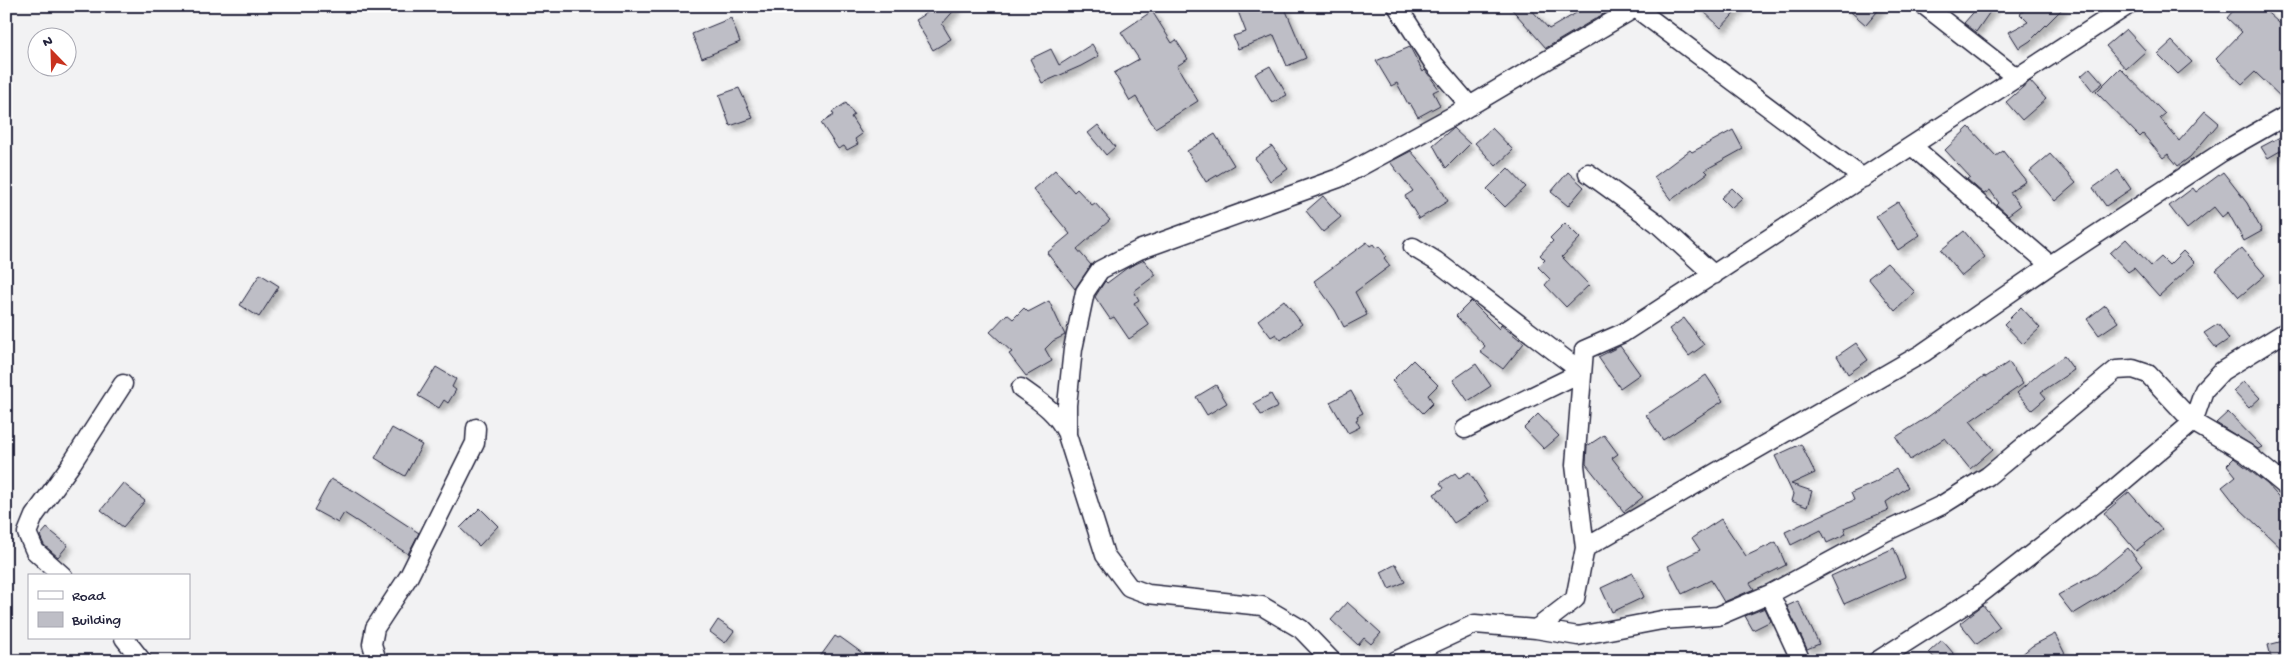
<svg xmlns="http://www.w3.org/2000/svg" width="2293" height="667" viewBox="0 0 2293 667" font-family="'Gochi Hand',sans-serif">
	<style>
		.building { fill: #bebec6; stroke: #22223b; filter: url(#shadow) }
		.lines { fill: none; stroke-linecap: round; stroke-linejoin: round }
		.street-casing { stroke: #22223b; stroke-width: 21 }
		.street { stroke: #fff; stroke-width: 18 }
	</style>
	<defs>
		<filter id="shadow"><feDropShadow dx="4.5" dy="4.5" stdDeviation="2.5" flood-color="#0004"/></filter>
	</defs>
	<rect width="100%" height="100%" fill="#f2f2f3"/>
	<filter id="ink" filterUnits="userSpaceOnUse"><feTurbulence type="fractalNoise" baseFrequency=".02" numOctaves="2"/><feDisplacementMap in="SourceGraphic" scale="10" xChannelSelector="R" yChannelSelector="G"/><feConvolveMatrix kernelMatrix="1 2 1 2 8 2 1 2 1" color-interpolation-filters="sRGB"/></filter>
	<g filter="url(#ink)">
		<path class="building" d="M938,6H958L942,24L951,39L933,50L915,20Z
			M1236,6H1259L1261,13L1276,6H1284L1306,58L1287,66L1274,35L1238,49L1233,36L1246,32Z
			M1509,6H1528L1549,29L1588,6H1617L1546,48Z
			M1698,6H1741L1721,28Z
			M1844,6H1882L1866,25Z
			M1979,6H1994L1976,32L1964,23Z
			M2029,6H2065L2030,41L2019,48L2009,32L2028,22L2020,14Z
			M2237,6H2260L2287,30V103L2255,72L2242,84L2216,59L2242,32L2227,18Z
			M1152,11L1172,43L1176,40L1188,59L1177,66L1198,101L1155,128L1136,97L1130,101L1114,73L1139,59L1121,32Z
			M731,18L740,42L702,58L692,34Z
			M2126,29L2146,51L2126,69L2106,46Z
			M2172,41L2192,62L2178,74L2158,54Z
			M1092,44L1099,56L1081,66L1042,83L1030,59L1051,49L1059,65Z
			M1410,47L1423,72L1425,70L1439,89L1433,92L1440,105L1418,117L1410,103L1408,104L1397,83L1391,86L1376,61Z
			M1270,66L1287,95L1272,103L1255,74Z
			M2090,68L2103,83L2093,91L2081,76Z
			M2120,68L2165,114L2160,118L2179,141L2205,111L2219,123L2190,157L2178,166L2168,154L2163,158L2143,134L2140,137L2096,92Z
			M2030,81L2046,99L2022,120L2006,102Z
			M739,88L753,118L730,126L719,95Z
			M846,103L854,115L851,117L862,134L855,139L858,144L847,150L844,146L838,149L821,123L834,115L832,112Z
			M1098,125L1115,147L1106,155L1088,133Z
			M1969,127L1996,156L2003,151L2026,181L2010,192L2020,206L2008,215L1997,205L1999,203L1990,190L1984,194L1968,180L1967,179L1970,177L1945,150Z
			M1453,128L1470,144L1446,168L1433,145Z
			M1492,128L1513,150L1496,166L1475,143Z
			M1733,130L1743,149L1705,170L1708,173L1671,200L1654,177L1690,150L1692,152Z
			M1215,134L1234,165L1206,182L1187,151Z
			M2282,136L2287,147L2268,158L2261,147Z
			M1272,146L1288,169L1270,181L1255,158Z
			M1411,151L1435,179L1448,201L1419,219L1405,196L1413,191L1390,162Z
			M2050,154L2076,183L2055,201L2030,171Z
			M1508,168L1526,187L1505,207L1487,189Z
			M1055,170L1074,192L1077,189L1092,205L1095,203L1110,220L1077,249L1091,265L1075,289L1047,253L1070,234L1033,189Z
			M2118,170L2131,189L2106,206L2093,188Z
			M1568,172L1584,187L1568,206L1551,192Z
			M2223,172L2247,203L2262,231L2244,241L2228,212L2222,217L2214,207L2187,229L2169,206L2193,188L2196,192Z
			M1732,188L1742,198L1731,208L1721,198Z
			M1323,196L1341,217L1323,232L1306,211Z
			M1898,202L1920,235L1898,250L1876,216Z
			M1565,223L1580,238L1562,257L1589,285L1566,307L1545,285L1550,279L1538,267L1545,260L1540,255L1553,241L1550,238Z
			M1964,231L1985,257L1962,276L1941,250Z
			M2126,239L2151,266L2161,257L2169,265L2183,251L2195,263L2159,296L2134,268L2128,272L2110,253Z
			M1367,242L1370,246L1373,244L1376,248L1379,246L1386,256L1384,258L1390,266L1355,292L1367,315L1344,327L1335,310L1314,281Z
			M2242,248L2265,275L2239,297L2216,270Z
			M1144,260L1156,275L1134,291L1139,300L1134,303L1149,325L1129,339L1114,317L1110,319L1095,297L1105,281L1107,283L1127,268Z
			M1887,263L1915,292L1895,311L1868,278Z
			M260,274L279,286L259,317L240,305Z
			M1284,300L1302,324L1281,340L1276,334L1271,337L1258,320Z
			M1049,301L1065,335L1053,341L1045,349L1052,361L1026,376L1009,354L1012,352L990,332L1007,314L1013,319L1024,308L1028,312Z
			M1471,301L1499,329L1501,325L1524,343L1503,369L1480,352L1485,346L1456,316Z
			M2105,305L2118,322L2099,335L2087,319Z
			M2021,307L2040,328L2023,344L2004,324Z
			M1684,318L1704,345L1689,356L1669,329Z
			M2218,324L2229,339L2216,348L2204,333Z
			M1856,343L1868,360L1848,374L1837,356Z
			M1620,346L1640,374L1620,388L1598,357Z
			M2064,356L2074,370L2041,392L2046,398L2032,410L2017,393L2042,371Z
			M1413,360L1438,385L1428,395L1433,403L1423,413L1392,381Z
			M2009,362L2023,384L1970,421L1993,449L1970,469L1945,438L1910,460L1896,437L1929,416L1984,376L1986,377Z
			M1476,364L1491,386L1468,401L1453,380Z
			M436,367L456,379L452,387L456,390L448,403L444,400L439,408L418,396Z
			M1706,375L1723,401L1663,440L1646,415Z
			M2244,381L2260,398L2249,408L2233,391Z
			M1216,385L1227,403L1207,415L1196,397Z
			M1351,391L1363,413L1357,416L1358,419L1356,420L1360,427L1348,433L1330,402Z
			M1271,394L1278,407L1261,415L1254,403Z
			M2228,412L2262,447L2258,449L2216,423Z
			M1538,414L1559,436L1544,449L1524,428Z
			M392,428L422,445L405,476L375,458Z
			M1604,435L1618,454L1612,458L1643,497L1624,512L1586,464L1587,446Z
			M1801,444L1815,473L1791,484L1812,491L1807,507L1791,501L1793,494L1775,456Z
			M2234,458L2267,484L2286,505L2281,510L2287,516V554L2237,506L2222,487L2236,476L2227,465Z
			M1896,469L1908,487L1886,502L1889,510L1844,528L1846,534L1827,543L1821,530L1791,545L1785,532L1854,500L1851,493L1874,483Z
			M1469,472L1488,501L1454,523L1434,494L1444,488L1440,483L1455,473L1459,478Z
			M331,479L356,492L419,533L408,554L344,513L338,523L314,510Z
			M123,483L145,501L123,527L101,510Z
			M2129,492L2162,530L2136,551L2104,513Z
			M480,508L498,526L479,546L460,528Z
			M1721,519L1746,556L1776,542L1786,565L1750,583L1754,589L1724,602L1711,580L1682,594L1668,566L1700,550L1692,538Z
			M47,528L68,545L58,557L44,545L40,536Z
			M1894,548L1905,577L1844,604L1831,576Z
			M2128,548L2142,566L2108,593L2073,614L2058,595L2096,574Z
			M1396,564L1405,582L1389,589L1381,572Z
			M1633,573L1644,597L1612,612L1601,588Z
			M1798,601L1819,644L1807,649L1787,606Z
			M1347,602L1381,633L1371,644L1364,638L1358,645L1331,620Z
			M1983,605L2000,627L1977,644L1960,623Z
			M1765,608L1771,621L1753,630L1745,616Z
			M718,620L734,631L725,643L710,632Z
			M2055,634L2065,654L2052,661H2014L2032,646Z
			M835,636L838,638L840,637L873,661H817Z
			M1942,640L1960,661H1937L1929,652Z
			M2287,640V661H2272L2268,645Z"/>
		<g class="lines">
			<defs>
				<path id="street" d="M1397,6L1434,64L1470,106
					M1633,6L1863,178
					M1925,6L2017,78
					M1912,146L2050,265
					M1588,173L1657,223L1714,275
					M1413,247L1436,261L1582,372L1465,429
					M2287,331L2222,371L2204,390L2193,422L2246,453L2287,487
					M1021,388C1039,401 1056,411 1066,432
					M1585,548L1575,465L1584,350L1623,333L2127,6
					M63,576L35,551L27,533L34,516L70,466L123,384
					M1770,594L1801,661
					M1536,629L1578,636L1662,620L1718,616L1770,594L1885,532L1942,505L1988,476L2116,370L2133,369L2148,374L2193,422L2107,495L1974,599L1877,661
					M124,638L142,661
					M377,661L372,644L375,628L409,576L475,443L476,428
					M1332,661L1301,629L1262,606L1148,594L1129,587L1105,555L1067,435V405L1073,349L1085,292L1100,270L1139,250L1339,178L1451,117L1635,8
					M1395,661L1475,624L1536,629L1575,599L1585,548L1923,353L2050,265L2222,152L2287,115"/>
			</defs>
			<use href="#street" class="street-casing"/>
			<use href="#street" class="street"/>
		</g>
	</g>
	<rect width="2293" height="667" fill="none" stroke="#fff" stroke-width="25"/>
	<rect x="12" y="12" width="2268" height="642" fill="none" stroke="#22223b" stroke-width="2" filter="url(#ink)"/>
	<rect x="28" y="574" width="162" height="65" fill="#ffffff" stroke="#a7a7b1"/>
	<rect x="38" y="591" width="25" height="8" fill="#ffffff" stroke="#a7a7b1"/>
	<text x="72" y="600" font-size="15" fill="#22223b">Road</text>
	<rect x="38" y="612" width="25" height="15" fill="#bebec6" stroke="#a7a7b1"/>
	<text x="72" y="624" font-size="15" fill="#22223b">Building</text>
	<g transform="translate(52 52) rotate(337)"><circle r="24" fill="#ffffff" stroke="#a7a7b1"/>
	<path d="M0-4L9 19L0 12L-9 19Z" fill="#c8321e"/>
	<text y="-8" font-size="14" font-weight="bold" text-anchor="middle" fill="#22223b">N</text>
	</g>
</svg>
